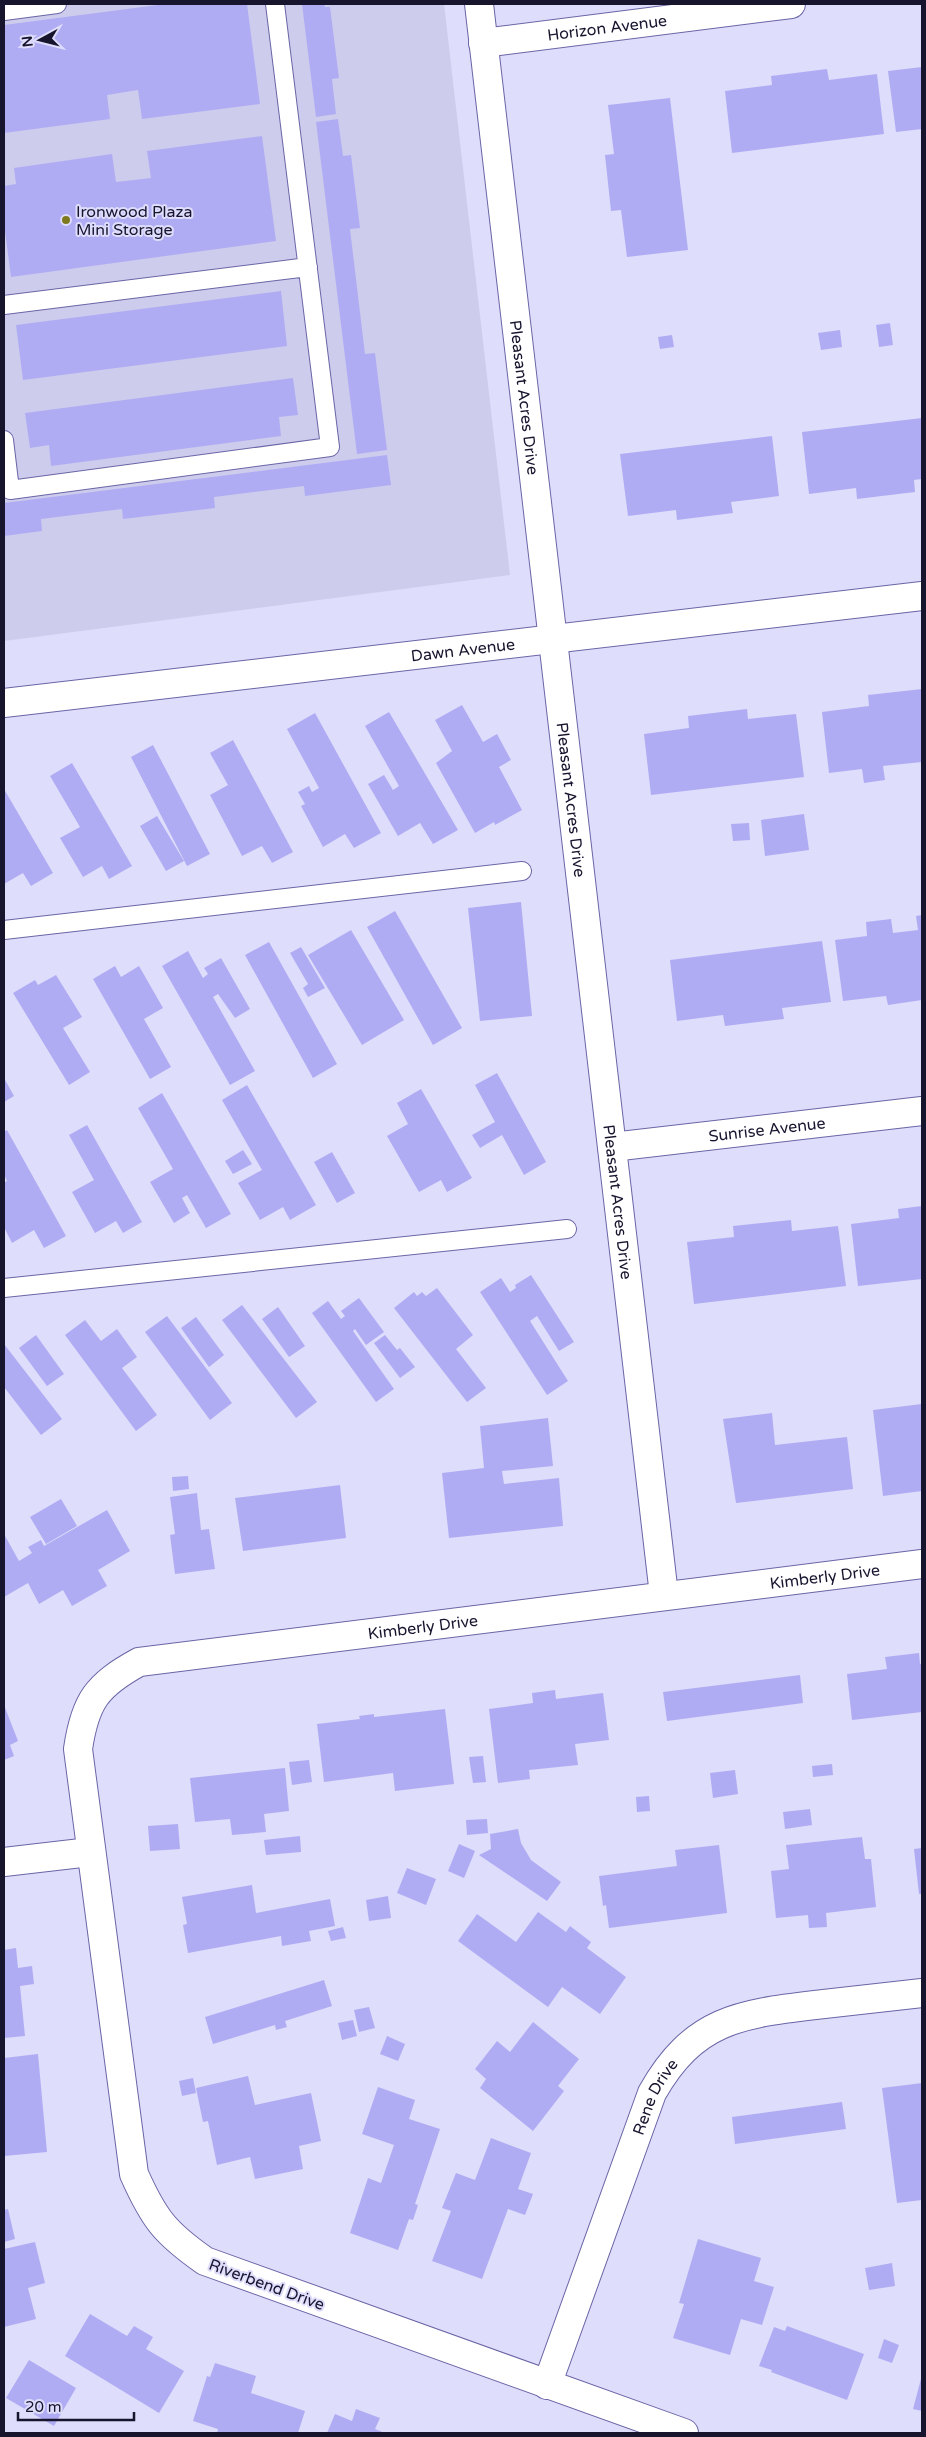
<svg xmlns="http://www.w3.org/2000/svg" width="926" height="2437" viewBox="0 0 926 2437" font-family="'Varela Round',sans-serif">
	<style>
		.built { fill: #cdccec }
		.building { fill: #b0acf4 }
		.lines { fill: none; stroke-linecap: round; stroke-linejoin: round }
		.lane-casing { stroke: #6a65a6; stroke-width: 20 }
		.street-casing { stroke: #6a65a6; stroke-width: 30 }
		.lane { stroke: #fff; stroke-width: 18 }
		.street { stroke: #fff; stroke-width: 28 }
		.poi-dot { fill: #7e791e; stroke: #deddfb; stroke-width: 2 }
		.labels { text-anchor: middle; stroke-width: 4; stroke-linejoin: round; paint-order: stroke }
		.street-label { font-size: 16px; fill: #17142e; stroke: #deddfb }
		.poi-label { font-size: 16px; fill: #17142e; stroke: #deddfb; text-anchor: start }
	</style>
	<rect width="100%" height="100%" fill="#deddfb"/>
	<path class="built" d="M4,4H444L510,575L4,641Z"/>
	<path class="building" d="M165,4H247L260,104L142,119L138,90L107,95L110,119L4,133V25Z
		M302,4H324L325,7H330L339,78L332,79L336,114L316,117Z
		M922,67V129L896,132L888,71Z
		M827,69L829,80L877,74L884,134L732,153L725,91L772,85L771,76Z
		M670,98L688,250L627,257L621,210L611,211L605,155L614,154L608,105Z
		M338,119L343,156L351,155L360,228L350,229L365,354L375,353L387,450L357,454L316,122Z
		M262,136L276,241L11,277L4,223V186L16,184L14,168L112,154L116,182L151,178L147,151Z
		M281,291L287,346L23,380L16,325Z
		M890,323L893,345L879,347L876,325Z
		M840,330L842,347L821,350L818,333Z
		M672,335L674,347L660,349L658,337Z
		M293,378L298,415L279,417L281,436L51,466L49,445L30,448L25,413Z
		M922,418V479L914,480L915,492L857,499L856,488L809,494L802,432Z
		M772,436L779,496L731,502L733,513L677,520L676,510L628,516L620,454Z
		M387,455L391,485L305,496L304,486L214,497L215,508L123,519L122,509L41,519L42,531L4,536V503Z
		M922,689V762L883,766L885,780L864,783L862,769L829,773L822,712L869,706L868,695Z
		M462,705L483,742L497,734L511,760L499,767L522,810L495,825L494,822L475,833L436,763L452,751L435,720Z
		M747,709L748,719L796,714L804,777L651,795L644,734L689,728L688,716Z
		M389,712L458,830L433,844L420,823L398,836L368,784L384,775L393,790L399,786L365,726Z
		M315,713L381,833L354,848L345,834L323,847L301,806L305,804L298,792L309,786L312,792L319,788L287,729Z
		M233,740L293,852L272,863L262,846L242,856L210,795L228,785L210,753Z
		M153,745L210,854L187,866L131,757Z
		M72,763L132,866L109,879L102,866L83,877L60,838L80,827L50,776Z
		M4,789L53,873L31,886L23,873L4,884Z
		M804,814L809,850L765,856L761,820Z
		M157,816L184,861L166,871L140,826Z
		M749,823L750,840L733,841L731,824Z
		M521,902L532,1016L480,1021L468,908Z
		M395,911L462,1028L433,1045L367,927Z
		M922,915V1000L888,1005L886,996L843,1001L835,940L867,936L866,922L891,919L893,933L918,930L916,916Z
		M351,930L404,1020L362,1045L308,955Z
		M822,941L831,1002L782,1008L784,1019L725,1026L723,1015L677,1021L670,960Z
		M269,942L337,1064L313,1078L245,955Z
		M301,947L325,988L308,997L303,988L308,984L290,953Z
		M188,951L203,978L208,974L204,968L221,958L250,1009L235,1018L218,994L213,997L255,1071L230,1085L162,966Z
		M115,966L121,977L139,966L163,1008L144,1019L171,1067L150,1079L93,979Z
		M56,975L82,1017L63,1028L90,1072L69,1085L13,993L35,980L38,985Z
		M497,1073L546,1162L524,1175L502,1135L480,1148L472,1135L495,1122L475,1085Z
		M4,1078L14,1096L4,1102Z
		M247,1085L316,1205L290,1220L283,1207L260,1220L238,1183L262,1170L222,1100Z
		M421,1089L472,1178L447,1192L441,1180L419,1192L387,1136L408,1124L397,1103Z
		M162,1093L231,1214L206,1228L187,1195L182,1198L190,1213L174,1223L150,1182L173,1169L138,1108Z
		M87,1125L142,1222L123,1233L116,1221L95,1233L72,1192L94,1180L69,1135Z
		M7,1130L66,1236L44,1248L34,1230L12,1243L4,1227V1183L7,1181L4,1174V1132Z
		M243,1150L252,1164L233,1174L225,1161Z
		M332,1152L355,1193L337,1203L314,1162Z
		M922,1206V1279L858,1286L851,1224L899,1218L898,1209Z
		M791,1220L792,1231L838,1226L846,1286L694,1304L687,1242L734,1237L733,1226Z
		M531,1275L574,1342L559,1351L537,1316L530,1321L568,1381L547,1395L480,1292L501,1278L510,1292L516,1288L515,1285Z
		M437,1288L473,1335L456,1349L486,1388L467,1402L394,1308L414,1292L417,1296L422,1292L426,1296Z
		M359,1298L384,1332L366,1345L355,1329L353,1331L394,1389L376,1402L312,1313L328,1301L341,1319L345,1316L341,1311Z
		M242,1305L317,1402L296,1418L222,1320Z
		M278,1307L305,1346L289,1357L262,1319Z
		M167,1316L232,1403L210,1420L145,1332Z
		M196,1317L224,1355L209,1367L181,1328Z
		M85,1320L101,1341L117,1329L137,1357L122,1368L157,1415L136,1431L65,1335Z
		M36,1335L64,1374L47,1386L19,1348Z
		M385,1335L397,1350L400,1348L415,1367L400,1378L374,1343Z
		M4,1344L62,1419L41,1435L4,1387Z
		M922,1404V1491L883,1496L873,1410Z
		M772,1413L775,1445L847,1437L853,1489L736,1503L723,1419Z
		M548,1418L553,1466L502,1471L504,1484L559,1478L563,1526L449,1538L442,1473L484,1468L480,1426Z
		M188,1476L189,1489L173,1491L172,1477Z
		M340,1485L346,1538L243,1551L235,1498Z
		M197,1493L201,1530L209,1529L215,1569L175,1574L170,1535L175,1534L170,1497Z
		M61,1499L77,1526L46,1544L30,1517Z
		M107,1510L130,1551L98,1570L107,1586L72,1606L63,1590L39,1604L28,1583L4,1597V1534L19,1561L32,1553L28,1547L41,1540L44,1546Z
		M919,1653L920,1664H922V1712L852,1720L847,1674L887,1669L885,1657Z
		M800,1675L803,1703L667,1721L663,1692Z
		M555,1690L556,1699L603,1693L609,1740L575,1744L578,1765L529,1770L530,1779L498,1783L489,1709L533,1703L532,1693Z
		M4,1705L18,1741L10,1745L14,1756L4,1760Z
		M445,1709L454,1784L395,1791L393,1773L324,1782L317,1724L360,1719L359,1716L374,1714V1717Z
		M483,1756L486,1782L473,1783L469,1757Z
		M309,1760L312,1782L292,1785L289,1762Z
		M832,1764L833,1775L813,1777L812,1766Z
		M285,1768L289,1811L264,1814L266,1832L232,1835L230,1819L195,1822L190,1778Z
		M735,1770L738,1794L713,1798L710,1773Z
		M649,1796L650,1811L637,1812L636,1797Z
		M810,1809L812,1825L785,1829L783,1812Z
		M487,1819L488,1833L467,1835L466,1820Z
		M178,1824L180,1849L150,1851L148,1826Z
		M518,1829L521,1843L531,1860L561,1882L547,1901L479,1855L491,1849L490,1834Z
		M300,1836L301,1852L266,1855L264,1840Z
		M862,1837L865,1859H871L876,1907L826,1913L827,1927L809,1928L808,1915L776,1918L771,1871L789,1869L786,1845Z
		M459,1844L475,1851L464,1878L448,1871Z
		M719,1845L727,1913L609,1928L606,1905L603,1906L599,1876L677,1866L675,1850Z
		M922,1848V1894H919L914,1849Z
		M407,1868L436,1879L426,1905L397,1893Z
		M252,1885L256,1913L330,1899L335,1926L309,1931L311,1941L282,1946L281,1936L188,1953L183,1925L187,1924L182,1897Z
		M388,1896L391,1918L369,1921L366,1900Z
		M538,1912L566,1932L570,1926L591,1942L587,1948L626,1977L600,2014L562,1987L548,2007L458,1941L477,1914L516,1942Z
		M343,1927L346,1938L331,1941L328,1931Z
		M16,1948L18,1968L32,1966L34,1984L20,1986L25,2036L4,2038V1950Z
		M324,1980L332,2006L285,2021L287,2027L276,2030L275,2025L213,2044L205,2017Z
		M369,2007L375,2028L359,2032L354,2010Z
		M353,2020L357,2036L342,2040L338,2023Z
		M533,2022L579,2059L558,2086L564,2091L533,2131L480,2088L486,2079L475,2069L497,2041L510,2052Z
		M387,2036L405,2044L398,2061L380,2054Z
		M38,2054L47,2152L4,2156V2058Z
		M248,2076L255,2105L311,2093L321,2141L299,2146L303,2169L255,2179L250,2157L217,2165L208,2121L203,2122L196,2088Z
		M193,2078L196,2093L182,2096L179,2081Z
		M922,2083V2200L897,2203L882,2088Z
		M378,2087L415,2100L409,2119L440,2129L415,2204L418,2205L413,2220L409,2219L398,2250L350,2233L368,2178L381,2183L394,2145L362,2134Z
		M842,2102L846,2129L735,2144L732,2117Z
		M491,2138L531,2153L518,2189L533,2194L525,2215L508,2209L482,2279L432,2261L451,2211L442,2208L456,2173L475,2180Z
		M8,2209L15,2239L4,2242V2210Z
		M698,2239L761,2258L754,2281L774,2287L762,2325L741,2319L730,2355L673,2338L684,2304L679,2303Z
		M35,2242L45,2283L28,2288L36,2319L4,2327V2249Z
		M892,2263L895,2286L869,2290L865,2268Z
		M90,2314L127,2336L134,2326L153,2337L146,2349L184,2371L159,2413L65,2356Z
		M787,2326L864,2354L847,2400L771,2372L772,2370L759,2366L774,2327L785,2331Z
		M884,2339L899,2345L892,2363L878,2358Z
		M29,2360L76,2388L54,2426L6,2398Z
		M215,2363L256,2376L251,2393L305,2411L298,2433H217L218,2429L193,2421L207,2376L210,2377Z
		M922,2375V2411L913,2409Z
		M356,2409L380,2418L375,2429L385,2433H327L335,2414L352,2421Z"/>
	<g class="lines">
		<defs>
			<path id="lane" d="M4,11L57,4
				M4,305L308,267
				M4,440L10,490L330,447L275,4
				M4,930L522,871
				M4,1288L567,1229"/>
			<g id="street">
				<path id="s1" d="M479,4L664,1595"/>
				<path id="s2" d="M483,43L791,4"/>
				<path id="s3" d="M4,703L922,596"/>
				<path id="s4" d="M612,1147L922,1111"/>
				<path d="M4,1862L90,1852"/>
				<path id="s5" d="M547,2385L652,2093C693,2020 739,2014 815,2005C851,2001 887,1997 922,1993"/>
				<path id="s6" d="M684,2433L205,2261C165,2233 154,2219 134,2174L78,1749C85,1701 97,1685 139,1662L922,1564"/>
			</g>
		</defs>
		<use href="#lane" class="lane-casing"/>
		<use href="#street" class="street-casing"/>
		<use href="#lane" class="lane"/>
		<use href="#street" class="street"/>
	</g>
	<circle class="poi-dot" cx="66" cy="220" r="5"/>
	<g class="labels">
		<g class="street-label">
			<text dy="6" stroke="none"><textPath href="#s2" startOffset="125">Horizon Avenue</textPath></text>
			<text dy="6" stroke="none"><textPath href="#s1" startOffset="396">Pleasant Acres Drive</textPath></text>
			<text dy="6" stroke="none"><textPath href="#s3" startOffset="462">Dawn Avenue</textPath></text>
			<text dy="6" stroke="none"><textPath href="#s1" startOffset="801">Pleasant Acres Drive</textPath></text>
			<text dy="6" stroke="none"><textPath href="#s4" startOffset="156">Sunrise Avenue</textPath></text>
			<text dy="6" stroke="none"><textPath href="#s1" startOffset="1206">Pleasant Acres Drive</textPath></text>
			<text dy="6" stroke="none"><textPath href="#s6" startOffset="1855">Kimberly Drive</textPath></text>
			<text dy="6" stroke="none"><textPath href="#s6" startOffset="1450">Kimberly Drive</textPath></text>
			<text dy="6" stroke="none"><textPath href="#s5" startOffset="308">Rene Drive</textPath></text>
			<text transform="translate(267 2284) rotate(20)" y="6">Riverbend Drive</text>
		</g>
		<g class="poi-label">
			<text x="76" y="217">Ironwood Plaza<tspan x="76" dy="18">Mini Storage</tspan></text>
		</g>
	</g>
	<rect width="926" height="2437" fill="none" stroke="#17142e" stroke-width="10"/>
	<g transform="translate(40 40) rotate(263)" stroke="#deddfb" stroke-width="4" paint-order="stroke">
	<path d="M0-4L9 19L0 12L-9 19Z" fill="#17142e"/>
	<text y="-8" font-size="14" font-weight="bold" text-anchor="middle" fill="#17142e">N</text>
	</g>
	<path d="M18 2412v8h116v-8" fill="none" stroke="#17142e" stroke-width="2.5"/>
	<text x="25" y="2412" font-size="15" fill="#17142e" stroke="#deddfb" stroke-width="4" paint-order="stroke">20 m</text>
</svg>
